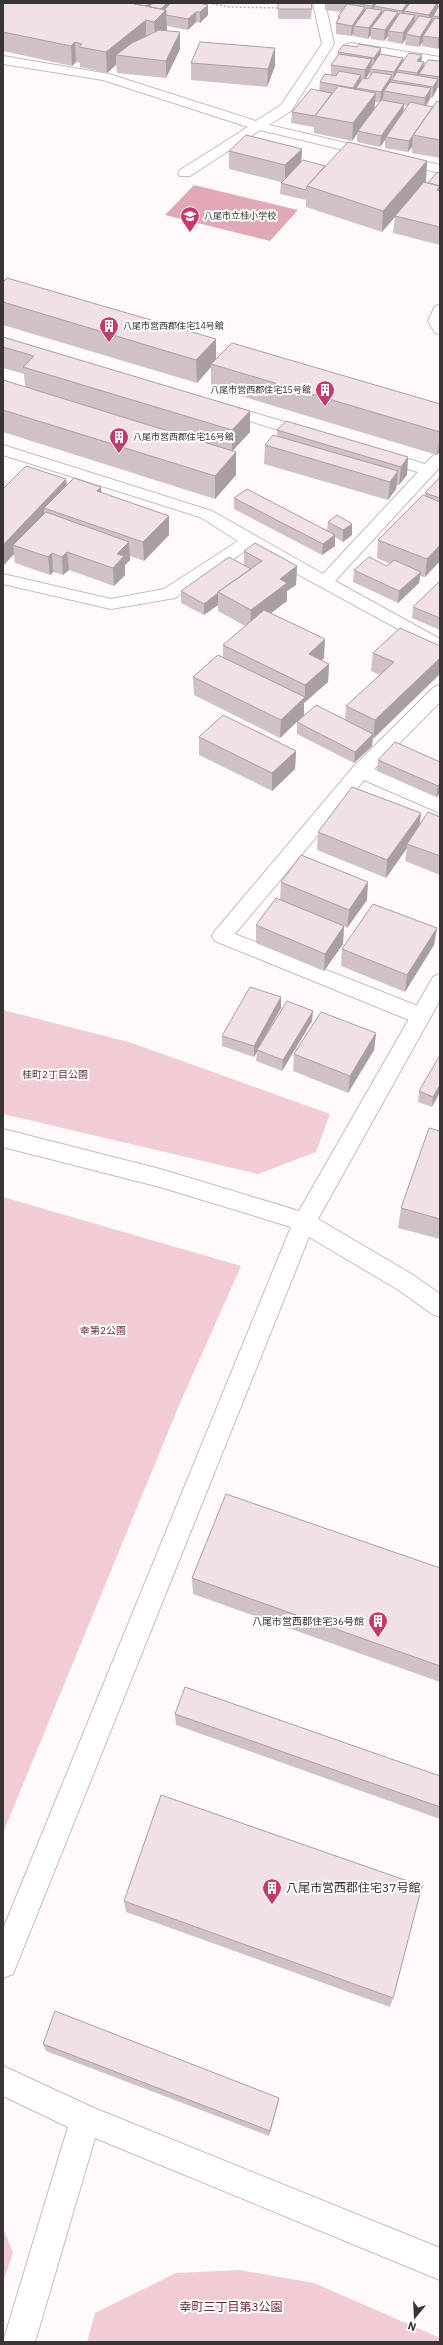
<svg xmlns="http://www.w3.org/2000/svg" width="443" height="2345" viewBox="0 0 443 2345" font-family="'IBM Plex Sans','Noto Sans JP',sans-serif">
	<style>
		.green { fill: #f2ccd4 }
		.water { fill: #e1a8b5 }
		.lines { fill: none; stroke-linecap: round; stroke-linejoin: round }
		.service-casing { stroke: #c9b9bc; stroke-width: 2 }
		.minor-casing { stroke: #c9b9bc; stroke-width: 2 }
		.path { stroke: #b4afb0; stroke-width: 1.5; stroke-dasharray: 2 2; stroke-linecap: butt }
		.service { fill: #fff; fill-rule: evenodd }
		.minor { fill: #fff; fill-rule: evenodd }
		.wall { fill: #d0c2c4; fill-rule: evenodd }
		.shaded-wall { fill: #a99ea0 }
		.building { fill: #f2e1e4; stroke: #a99ea0 }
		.labels { text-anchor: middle; stroke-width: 4; stroke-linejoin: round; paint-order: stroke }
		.far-poi-label { font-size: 9px; fill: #3a3435; stroke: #fff; text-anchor: start }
		.park-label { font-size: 10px; fill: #6e2a3f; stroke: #fff }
		.poi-label { font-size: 10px; fill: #3a3435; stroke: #fff; text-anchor: end }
		.near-poi-label { font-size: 12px; fill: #3a3435; stroke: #fff; text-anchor: start }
		.near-park-label { font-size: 12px; fill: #6e2a3f; stroke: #fff }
	</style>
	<rect width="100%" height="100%" fill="#fefafb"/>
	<path class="green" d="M3,1010L132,1043L330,1114L316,1152L258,1174L3,1114Z
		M3,1197L241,1266L180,1403L3,1833Z
		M3,2228L13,2253L3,2282Z
		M239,2270L314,2283L440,2338V2342H87L95,2313L176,2273Z"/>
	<path class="water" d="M194,185L298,210L270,241L165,215Z"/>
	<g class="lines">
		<defs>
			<path id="service" d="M222,929L428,1010L431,1016L428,1022L421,1024L414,1022L215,941L212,936L215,931Z"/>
			<path id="minor" d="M313,3H325L334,44L291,111L269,125L440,165V173L260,130L190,176H180L178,173L180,170L248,127L103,80L3,64V56L109,74L256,121L281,105L322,44Z
				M351,43L440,57V65L347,50L345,47L347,44Z
				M440,305V334L435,333L428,321L435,306Z
				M221,403L315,431L317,434L315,437L309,439L216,411L213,408Z
				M3,445L212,511L323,574L418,472L374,459L372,456L374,453L380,451L425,464L434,455L440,453V467L335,581L440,639V652L250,548L175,598L111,609L3,584V574L111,599L164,589L238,541L200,517L3,455Z
				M440,685V702L374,769L440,798V813L364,780L229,941L222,943L215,941L212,936L215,931L354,766L434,687Z
				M440,974V1000L318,1219L413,1275L440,1294V1317L432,1314L397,1289L309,1237L17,1964L13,1974L3,1978V1929L291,1227L160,1187L3,1147V1129L160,1169L299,1211L433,977Z
				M3,2066L94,2108L440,2248V2280L95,2138L35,2342H3L68,2127L3,2096Z"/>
		</defs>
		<use href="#service" class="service-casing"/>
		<use href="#minor" class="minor-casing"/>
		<path class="path" d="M208,3L230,7L280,8"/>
		<use href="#service" class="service"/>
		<use href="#minor" class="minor"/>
	</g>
	<path class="wall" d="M3,3H199L208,15L200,23L196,22L188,30L167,26V30L166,31L180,49L166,78L117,73L116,65L107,73L80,67V63L76,62L72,66L3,51Z
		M278,3L312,9L311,19H278Z
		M325,3H438V7L440,4V45L438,49L422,46L423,42L419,47L405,45L406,39L402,44L387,41L388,36L384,41L371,39V35L368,39L353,36V34L351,36L336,34V23L337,21L338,17L341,12L325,10Z
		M357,47L381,48L380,54L403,58V62L422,55L421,61L424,62V66L440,61V88H437V89L432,98H430V99L426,105L433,107L440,102V158L412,153V147L408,152L385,148V140L380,147L357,142V134L352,141L314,133V127L291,123L292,112L319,91L320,82L331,76V65L338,55V52ZM370,72V76L368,79H366ZM375,102H379L375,108ZM404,105L408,106L403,112Z
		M191,63L275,66L267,87L191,80Z
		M302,149L301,162L325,166L427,161L425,182L428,183L440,173V245L393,233L395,217L382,232L306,207V200L280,194L281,183V182L229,169V151Z
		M3,282L216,359L440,404V451L437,455L211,387V367L197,383L3,325Z
		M3,337L250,432L233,451L236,475L215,499L3,432V380L25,387L24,374L3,368Z
		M277,430L408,457L407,475L399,485H397L396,489L388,500L264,464L265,445L277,436Z
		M440,477V561L425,577L420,576L419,583L398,603L353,582L354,570L387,566L390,564L377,558L378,540L425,496V493Z
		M66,479L67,486L101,493L169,516V535L144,561L130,556V560L125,565V575L114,586L69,570L63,575L53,572L50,575L15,563L14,554L3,566V489Z
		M234,498L327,530L328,522L337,515L352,535L343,542L335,537V546L322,555L234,509Z
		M244,551L297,566L296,585L287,591V601L271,613L324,658L321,660L329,664L328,682L304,703V715L280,738L194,695L193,677L223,658V645L245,626L218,611V605L204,615L181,603V591L244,565Z
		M440,581V630L412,618L413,607Z
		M440,646L373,738L372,746L354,763L297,734V722L345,720L346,706L380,675L371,671L373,653Z
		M199,737L296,751L295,769L272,791L199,755Z
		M378,760L440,762V793L436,797L377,771Z
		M421,813L419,825L440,817V875L405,861L407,848L386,878L317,850L318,832Z
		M281,882L367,900L347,928L344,926L343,944L324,971L256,943V925L280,900Z
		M437,928L434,945L405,992L341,966L342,949Z
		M281,1008L264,1039L312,1021L282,1071L256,1061L257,1052L254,1057L222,1046V1036Z
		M376,1033L374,1050L348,1093L293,1071L294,1054Z
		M440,1055L432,1107L418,1102L419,1091Z
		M440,1131V1239L398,1228L401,1208Z
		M440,1568V1682L193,1594L192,1578Z
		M175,1714L440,1776V1819L176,1725Z
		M124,1901L393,1998L390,2007L126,1912Z
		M43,2044L278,2103L269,2136L46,2051Z"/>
	<path class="shaded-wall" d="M149,3H160L142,10Z
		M167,3H178L166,15L167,30L155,42L154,22L157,14Z
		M374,3H380L374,6V12L371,16L372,6Z
		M407,3H410L404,11V16L401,21L402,11Z
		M437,3H438V11L433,16L431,28L423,36V42L419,47L420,37L429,23V15Z
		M208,5V15L200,23V12Z
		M365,7V18L354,26L353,34L351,36L352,26Z
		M382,10V21L371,28V35L368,39L369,28Z
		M196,12V22L188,30V19Z
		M398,12L397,23L388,31V36L384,41L385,30Z
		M415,15L414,26L406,34V39L402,44L403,33Z
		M146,20V40L116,55V65L107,73L106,52Z
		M180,32V49L166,78V61Z
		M440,36V45L438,49V38Z
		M75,42L76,62L72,66L71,46Z
		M275,48V66L267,87L268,69Z
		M381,48L380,58L373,69L374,58Z
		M422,55L421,65L417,61Z
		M403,58L402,68L397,70V77L393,81L394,72Z
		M372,59L371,69H370V72L364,81L365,70Z
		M424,62L423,73L419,74V80L416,84L417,73Z
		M361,75L360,86L356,88V93L352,98L353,88Z
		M392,75L391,86L384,91L383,98L380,103L381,92Z
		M438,79L437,89L432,98L433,87Z
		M431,88L430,99L424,109L425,98Z
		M376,93L374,111L358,131L357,134L352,141L353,123Z
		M404,104L403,115L386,137L385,140L380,147L381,136Z
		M413,136L412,147L408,152L409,141Z
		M302,149L301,166L285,183V165Z
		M427,161L426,182L396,216H395V217L382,232L383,211Z
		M216,339V362L211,364V367L197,383L196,360Z
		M250,411V432L232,451V430Z
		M440,432V451L437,455Z
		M236,452V475L215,499V476Z
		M408,457L407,475L399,485L401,467Z
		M398,471L396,489L388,500L390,482Z
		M66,479L68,497L44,508L45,521L13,545L14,554L3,566V545Z
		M101,487L102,506L97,491Z
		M169,516V535L144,561L143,542Z
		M352,524V535L343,542V530Z
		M335,535V546L322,555L323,544Z
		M129,542L130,560L125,565V575L114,586L113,568L117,554Z
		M440,545V561L425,577L427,559Z
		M67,552L69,570L63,575L62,557Z
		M52,553L53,572L50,575L48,557Z
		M297,566L296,585L287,591V601L250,629L251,610L280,579Z
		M421,572L419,583L398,603L399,591Z
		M218,593V605L204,615V604Z
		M325,639L324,658L308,672L309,654Z
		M440,658V674L373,739L375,720Z
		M329,664L328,682L304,703V715L280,738L281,720L305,697V685Z
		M373,734L372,746L354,763L355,752Z
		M296,751L295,769L272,791V773Z
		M440,783V793L436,797L438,786Z
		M421,813L419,831L407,844V848L386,878L387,860Z
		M368,882L367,900L347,928L349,910Z
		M344,926L343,944L324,971L325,954Z
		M437,928L434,945L405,992L407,975Z
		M281,997V1008L257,1050V1052L254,1057V1046Z
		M313,1011L312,1021L282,1071L283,1060Z
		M376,1033L374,1050L348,1093L350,1076Z
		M440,1085V1092L432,1107L433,1097Z
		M279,2098L278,2103L269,2136L270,2131Z"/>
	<path class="building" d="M3,3H131L166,10L154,22L146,20L106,52L79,47L82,44L75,42L71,46L3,32Z
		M135,3H149L146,6L134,4Z
		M152,3H167L161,9L149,7Z
		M171,3H199L208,5L200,12H196L188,19L166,15V10H164Z
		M278,3H311L312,9H278Z
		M353,3H374L372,6Z
		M377,3H407L402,11L374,6Z
		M410,3H437L429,15L404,11Z
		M347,4L365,7L352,26L336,23L340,17H338Z
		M440,4V17L433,16Z
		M367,8L382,10L369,28L354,26Z
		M385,10L398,12L385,30L371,28Z
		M400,13L415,15L403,33L388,31Z
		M419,16L432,18L420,37L406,34Z
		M435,18L440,19V36L438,38L423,36Z
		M159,30L180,32L166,61L116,55L132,43Z
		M200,42L275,48L268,69L191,63Z
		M359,44L381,48L374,58L338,52L343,45L357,47Z
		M409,53L422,55L417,61L424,62L417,73L397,70Z
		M339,54L372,59L365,70L331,65Z
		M380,54L403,58L394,72L370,69Z
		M428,60L440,61V77L419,74Z
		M339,71L361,75L353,88L320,82L325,74L336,76Z
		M373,72L392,75L381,92L356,88L363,78L368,79Z
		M397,72L438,79L433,87L392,80Z
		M390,82L431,88L425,98L384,91Z
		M338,86L376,93L353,123L315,116Z
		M311,89L332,93L315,116L292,112Z
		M381,100L404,104L381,136L358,131Z
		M437,101L440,102V140L413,135Z
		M410,102L433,107L409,141L386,137Z
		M246,135L302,149L285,165L229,151Z
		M348,142L427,161L383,211L307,186Z
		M303,160L325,166L307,186L306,190L281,183Z
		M437,172L440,173V186L428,183Z
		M424,182L440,186L437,190L440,191V227L395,216Z
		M7,278L216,339L196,360L3,302V282Z
		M3,337L250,411L232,430L23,367L34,356L3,347Z
		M232,343L440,404V432L211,364Z
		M3,380L236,452L215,476L3,410Z
		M286,421L408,457L401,467L277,430Z
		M273,435L398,471L390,482L265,445Z
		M26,466L66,479L3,545V489Z
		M440,477V498L425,493Z
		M74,478L101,487L97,491L169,516L143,542L44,508Z
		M247,489L335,535L323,544L234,498Z
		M423,495L440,502V545L427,559L378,540Z
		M46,512L129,542L117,554L124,556L113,568L67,552L62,557L52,553L48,557L13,545Z
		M337,515L352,524L343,530L328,522Z
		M255,543L297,566L280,579L287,583L251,610L218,592L262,561L244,551Z
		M229,557L251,569L218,592V593L204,604L181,591Z
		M369,557L387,566L394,560L421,572L399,591L354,570Z
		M440,581V618L413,607Z
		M264,610L325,639L309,654L329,664L305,685L223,645Z
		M400,628L440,646V658L375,720L346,706L394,662L373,653Z
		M218,655L305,697L281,720L193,677Z
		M316,705L373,734L355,752L297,722Z
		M223,715L296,751L272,773L199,737Z
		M395,742L440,762V783L438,786L378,760Z
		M352,787L421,813L387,860L318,832Z
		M428,812L440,817V856L407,844Z
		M301,855L368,882L349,910L281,882Z
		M276,898L344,926L325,954L256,925Z
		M373,904L437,928L407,975L342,949Z
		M250,987L281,997L254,1046L222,1036Z
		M287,1001L313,1011L283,1060L257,1050Z
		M321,1012L376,1033L350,1076L294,1054Z
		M440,1055V1085L433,1097L419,1091Z
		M429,1128L440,1131V1219L401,1208Z
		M226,1494L440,1568V1666L192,1578Z
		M185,1687L440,1776V1807L175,1714Z
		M161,1795L422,1886L393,1998L124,1901Z
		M55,2011L279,2098L270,2131L43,2044Z"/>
	<defs>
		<symbol id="school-pin" viewBox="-11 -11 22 30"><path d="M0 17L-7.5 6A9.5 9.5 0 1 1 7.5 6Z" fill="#c5396c" stroke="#fff"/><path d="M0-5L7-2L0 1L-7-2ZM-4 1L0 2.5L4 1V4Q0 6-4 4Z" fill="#fff"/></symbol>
		<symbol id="building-pin" viewBox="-11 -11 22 30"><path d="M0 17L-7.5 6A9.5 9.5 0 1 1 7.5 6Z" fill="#c5396c" stroke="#fff"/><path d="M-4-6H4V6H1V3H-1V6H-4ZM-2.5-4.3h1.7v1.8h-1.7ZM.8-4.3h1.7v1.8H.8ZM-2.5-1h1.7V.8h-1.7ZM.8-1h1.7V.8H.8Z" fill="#fff"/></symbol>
	</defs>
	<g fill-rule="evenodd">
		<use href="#school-pin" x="179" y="205" width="22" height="30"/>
		<use href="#building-pin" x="98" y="315" width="22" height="30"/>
		<use href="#building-pin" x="314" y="379" width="22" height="30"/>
		<use href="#building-pin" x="108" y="426" width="22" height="30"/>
		<use href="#building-pin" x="367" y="1610" width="22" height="30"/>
		<use href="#building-pin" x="261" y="1877" width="22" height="30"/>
	</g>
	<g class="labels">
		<g class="far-poi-label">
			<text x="204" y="219">八尾市立桂小学校</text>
			<text x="123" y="329">八尾市営西郡住宅14号館</text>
			<text x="311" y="393" text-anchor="end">八尾市営西郡住宅15号館</text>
			<text x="133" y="440">八尾市営西郡住宅16号館</text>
		</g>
		<g class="park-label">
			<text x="55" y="1078">桂町2丁目公園</text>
			<text x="103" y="1334">幸第2公園</text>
		</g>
		<g class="poi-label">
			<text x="364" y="1625">八尾市営西郡住宅36号館</text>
		</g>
		<g class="near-poi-label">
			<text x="286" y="1892">八尾市営西郡住宅37号館</text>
		</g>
		<g class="near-park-label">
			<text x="231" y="2311">幸町三丁目第3公園</text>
		</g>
	</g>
	<rect width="443" height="2345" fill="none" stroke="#3a3435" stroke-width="8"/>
	<g transform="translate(415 2317) rotate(198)" stroke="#ffffff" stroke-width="3" paint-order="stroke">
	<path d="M0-3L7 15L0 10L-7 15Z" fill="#3a3435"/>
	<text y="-6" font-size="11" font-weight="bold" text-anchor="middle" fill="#3a3435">N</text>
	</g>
</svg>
